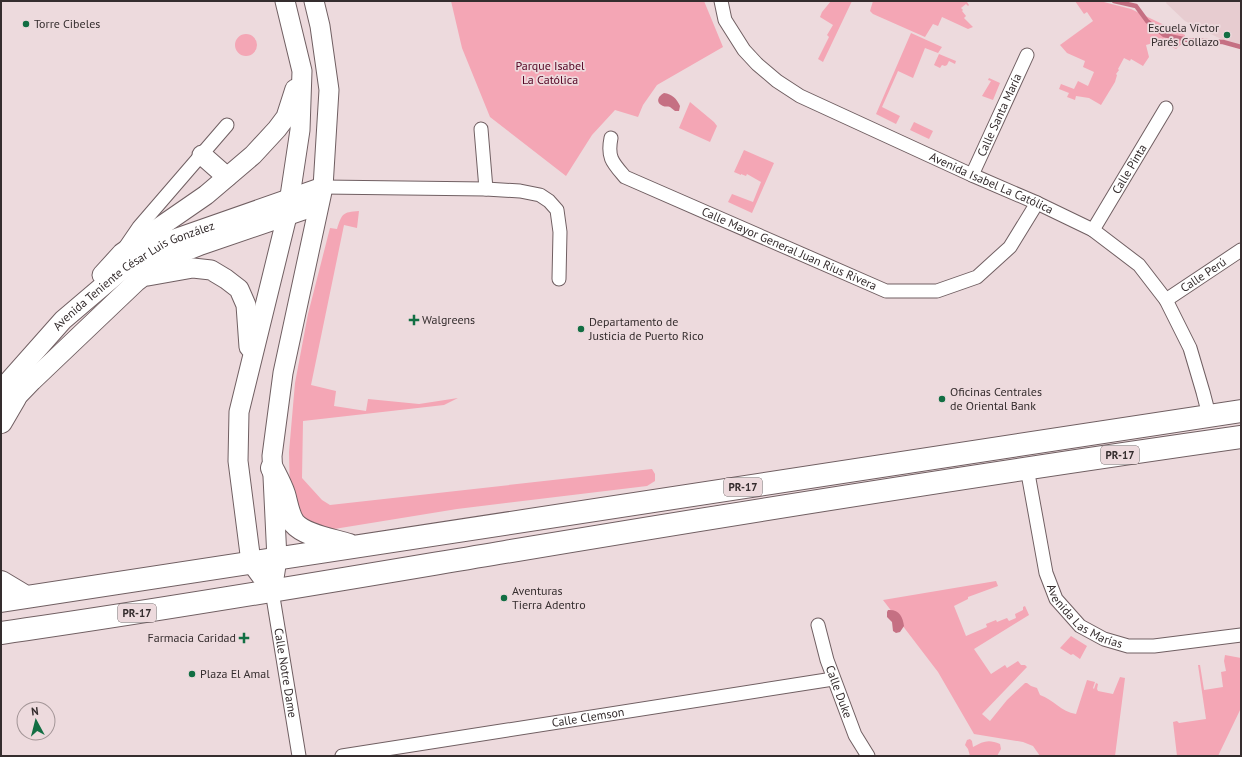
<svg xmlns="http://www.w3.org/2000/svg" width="1242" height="757" viewBox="0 0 1242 757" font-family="'PT Sans',sans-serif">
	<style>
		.built { fill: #e7ccd0 }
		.green { fill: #f4a6b5 }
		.water { fill: #c57083 }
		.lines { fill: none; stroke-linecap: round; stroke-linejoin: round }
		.stream { stroke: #c57083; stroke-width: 4.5 }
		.street-casing { stroke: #705f62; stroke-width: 15 }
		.secondary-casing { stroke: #705f62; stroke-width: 21 }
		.highway-casing { stroke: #705f62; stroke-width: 24 }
		.street { stroke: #fff; stroke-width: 13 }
		.secondary { stroke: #fff; stroke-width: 19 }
		.highway { stroke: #fff; stroke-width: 22 }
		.poi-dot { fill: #126e43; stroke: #eddadd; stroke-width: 1.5 }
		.labels { text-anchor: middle; stroke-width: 3.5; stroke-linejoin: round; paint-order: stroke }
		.shield { fill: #eddadd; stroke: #6c6162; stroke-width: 1 }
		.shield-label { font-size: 11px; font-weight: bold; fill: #352d2e }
		.poi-label { font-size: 12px; fill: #352d2e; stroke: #eddadd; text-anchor: start }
		.park-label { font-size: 12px; fill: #540322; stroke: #eddadd }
		.street-label { font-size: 12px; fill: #352d2e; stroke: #eddadd }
	</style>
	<rect width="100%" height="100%" fill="#eddadd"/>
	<path class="built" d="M1167,1H1241V49L1185,21L1166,3Z"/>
	<path class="green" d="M451,1H704L723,47L657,85L643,105L638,117L615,110L592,135L566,176L490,117L462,48Z
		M831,1H852L823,62L818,59L829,37L827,35L833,25L820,17L822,12Z
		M873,1H968L967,2L969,5L968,6L966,4L961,8L963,10L962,11L966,16L964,18L973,27L968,29L942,17L938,26L933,24L925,37L873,14L870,11Z
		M1075,1H1100L1131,9L1185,35L1184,42L1176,49L1160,41L1146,45L1149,57L1143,66L1131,59L1130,61L1124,58L1118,69L1119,70L1116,74L1117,75L1115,82L1101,105L1089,98L1076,96L1075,100L1067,97L1069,93L1059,89L1061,84L1074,89L1078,81L1088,86L1094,72L1083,67L1085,61L1067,53L1060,45L1093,21L1087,12L1084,14Z
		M911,33L942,47L938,53L925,48L913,78L898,71L882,107L900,116L896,124L876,114Z
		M235 45a11 11 0 1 1 22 0a11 11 0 1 1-22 0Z
		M939,54L956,61L955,64L949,61L947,65L945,66L942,65L940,68L934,65Z
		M989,78L1000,83L993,100L982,96L991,81L988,80Z
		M690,102L714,122L717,126L710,142L679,128Z
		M914,122L933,131L929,139L910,130Z
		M744,150L774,163L752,213L728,202L732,194L753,202L761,182L747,174L746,176L741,174V175L734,172Z
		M359,211L357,228L344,225L311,385L336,391L334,406L366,411L368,399L419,404L458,398L444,405L303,421L302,478L322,500L330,505L652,469L655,474V481L647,486L457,509L328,530L312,528L290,501L289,452L295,383L308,314L330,228L337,229C342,214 342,212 359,211Z
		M996,581L998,586L968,597V599L954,606L966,636L987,627L986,624L996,620L997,622L1007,618L1009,621L1016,618L1015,614L1023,610V607L1025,606L1029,615L974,649L991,674L1005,665L1007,668L1018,661L1021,665H1025L1027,667L982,714L990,721L1007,700L1025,683H1027L1031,686L1037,688L1040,695C1053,699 1061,712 1076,714L1087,680L1095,682L1093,688L1094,689L1096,683L1098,684L1097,689L1098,691L1113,694L1120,677L1125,678L1115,756H1040L1033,746L1023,742L974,734L938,672L883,600Z
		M1071,636L1087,646L1080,659L1073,654L1071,655L1060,648Z
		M1225,655L1241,658V708L1218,756H1177L1173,722L1177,721L1179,723L1206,719L1198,665H1200L1204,690L1223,687L1221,672L1226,671L1224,661Z
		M970,739L972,741L973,747C983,741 989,739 1000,744L1001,749L997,756H970L968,749L965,745L967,740Z"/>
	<path class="water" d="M664,93C672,94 677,99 680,106L679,111H675L670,107C668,106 665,107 663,106C655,103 658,96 664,93Z
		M888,610C899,609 903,617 904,626L900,632L896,633L893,631L892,622L887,617V612Z"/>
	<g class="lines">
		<path class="stream" d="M1114,1L1136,6L1147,21L1164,35L1188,40L1223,42L1241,47"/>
		<defs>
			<g id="street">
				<path id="s1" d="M721,1L725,20L744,50L757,64L777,81L800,96L972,175L1037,203L1093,230L1139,265L1166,300L1190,348L1203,392L1209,415"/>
				<path d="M481,129L486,189"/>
				<path id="s2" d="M611,138C607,158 613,163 625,177L886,291H937L977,277L1010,247L1037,203"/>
				<path id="s3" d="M972,175L1027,55"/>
				<path d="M323,187L486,189L520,191L540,195L549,201L557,210L560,232L559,279"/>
				<path id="s4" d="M1093,230L1166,108"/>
				<path d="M126,246L139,227L227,125"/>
				<path id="s5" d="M1166,300L1241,250"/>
				<path id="s6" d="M1027,468L1046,573L1056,599L1080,626L1104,639L1128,646H1154L1241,635"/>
				<path id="s7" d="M272,591L299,756"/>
				<path id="s8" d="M818,625L827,660L855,735L868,756"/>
				<path id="s9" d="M342,756L833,679"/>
			</g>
			<g id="secondary">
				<path d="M202,155L227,177"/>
				<path d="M102,275L122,253L206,195L253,155L277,129L286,117L295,89"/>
				<path d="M148,276L193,268L211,270L226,279L239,289L246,305L249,347"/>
				<path id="s10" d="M1,390L63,320L123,269L166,242L323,187"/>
				<path d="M5,409L32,381L136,282L166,259L201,245L318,205"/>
				<path d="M272,591L251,562L238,461L239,412L287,216L300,130L302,71L285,1"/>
				<path d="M272,591L277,559L272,456L283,373L323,187L329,90L320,26L314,1"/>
			</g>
			<path id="highway" d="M1,422L15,398
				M272,468C276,476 281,485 284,494C287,504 288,515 294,523C305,536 334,540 349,545
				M1,582L26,597
				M1,601L1241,411
				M1,633C170,609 338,580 505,552C750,511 995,472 1241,437"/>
		</defs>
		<use href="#street" class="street-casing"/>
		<use href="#secondary" class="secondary-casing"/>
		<use href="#highway" class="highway-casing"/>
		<use href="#street" class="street"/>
		<use href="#secondary" class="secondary"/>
		<use href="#highway" class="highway"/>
	</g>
	<g class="poi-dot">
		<circle cx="26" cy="24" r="4"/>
		<circle cx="1227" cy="35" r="4"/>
		<path d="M412 314h4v4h4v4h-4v4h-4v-4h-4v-4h4z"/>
		<circle cx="581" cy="329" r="4"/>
		<circle cx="942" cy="399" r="4"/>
		<circle cx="504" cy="598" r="4"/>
		<path d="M242 632h4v4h4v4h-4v4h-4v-4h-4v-4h4z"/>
		<circle cx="192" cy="674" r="4"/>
	</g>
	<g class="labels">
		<g class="shield">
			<rect x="1101" y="446" width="38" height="18" rx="3"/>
			<rect x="724" y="478" width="38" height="18" rx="3"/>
			<rect x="118" y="604" width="38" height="18" rx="3"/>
		</g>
		<g class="shield-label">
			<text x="1120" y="459">PR-17</text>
			<text x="743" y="491">PR-17</text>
			<text x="137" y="617">PR-17</text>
		</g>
		<g class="poi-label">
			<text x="34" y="28">Torre Cibeles</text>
			<text x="1219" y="32" text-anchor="end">Escuela Víctor<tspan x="1219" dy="14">Parés Collazo</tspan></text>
			<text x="422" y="324">Walgreens</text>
			<text x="589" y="326">Departamento de<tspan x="589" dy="14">Justicia de Puerto Rico</tspan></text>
			<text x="950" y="396">Oficinas Centrales<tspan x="950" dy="14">de Oriental Bank</tspan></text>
			<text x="512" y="595">Aventuras<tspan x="512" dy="14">Tierra Adentro</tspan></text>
			<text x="236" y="642" text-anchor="end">Farmacia Caridad</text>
			<text x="200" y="678">Plaza El Amal</text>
		</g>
		<g class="park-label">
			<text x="550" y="70">Parque Isabel<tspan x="550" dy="14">La Católica</tspan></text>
		</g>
		<g class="street-label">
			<text dy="4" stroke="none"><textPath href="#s3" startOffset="66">Calle Santa María</textPath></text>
			<text dy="4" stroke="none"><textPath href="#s4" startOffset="71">Calle Pinta</textPath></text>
			<text dy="4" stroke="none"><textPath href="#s1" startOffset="338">Avenida Isabel La Católica</textPath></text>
			<text dy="4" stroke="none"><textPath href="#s2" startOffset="223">Calle Mayor General Juan Rius Rivera</textPath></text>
			<text dy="4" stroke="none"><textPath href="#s5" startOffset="45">Calle Perú</textPath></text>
			<text dy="4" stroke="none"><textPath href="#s10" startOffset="178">Avenida Teniente César Luis González</textPath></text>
			<text dy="4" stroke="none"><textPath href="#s6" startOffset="168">Avenida Las Marías</textPath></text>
			<text dy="4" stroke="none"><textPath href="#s7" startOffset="83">Calle Notre Dame</textPath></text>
			<text dy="4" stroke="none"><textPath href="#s8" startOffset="70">Calle Duke</textPath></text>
			<text dy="4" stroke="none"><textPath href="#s9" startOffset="249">Calle Clemson</textPath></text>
		</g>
	</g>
	<rect width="1242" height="757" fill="none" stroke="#352d2e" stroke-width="4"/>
	<g transform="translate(36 721) rotate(353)"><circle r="19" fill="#eddadd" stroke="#a39597"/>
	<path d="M0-3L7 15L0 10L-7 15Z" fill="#126e43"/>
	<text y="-6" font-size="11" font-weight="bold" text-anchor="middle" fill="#352d2e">N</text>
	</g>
</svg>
